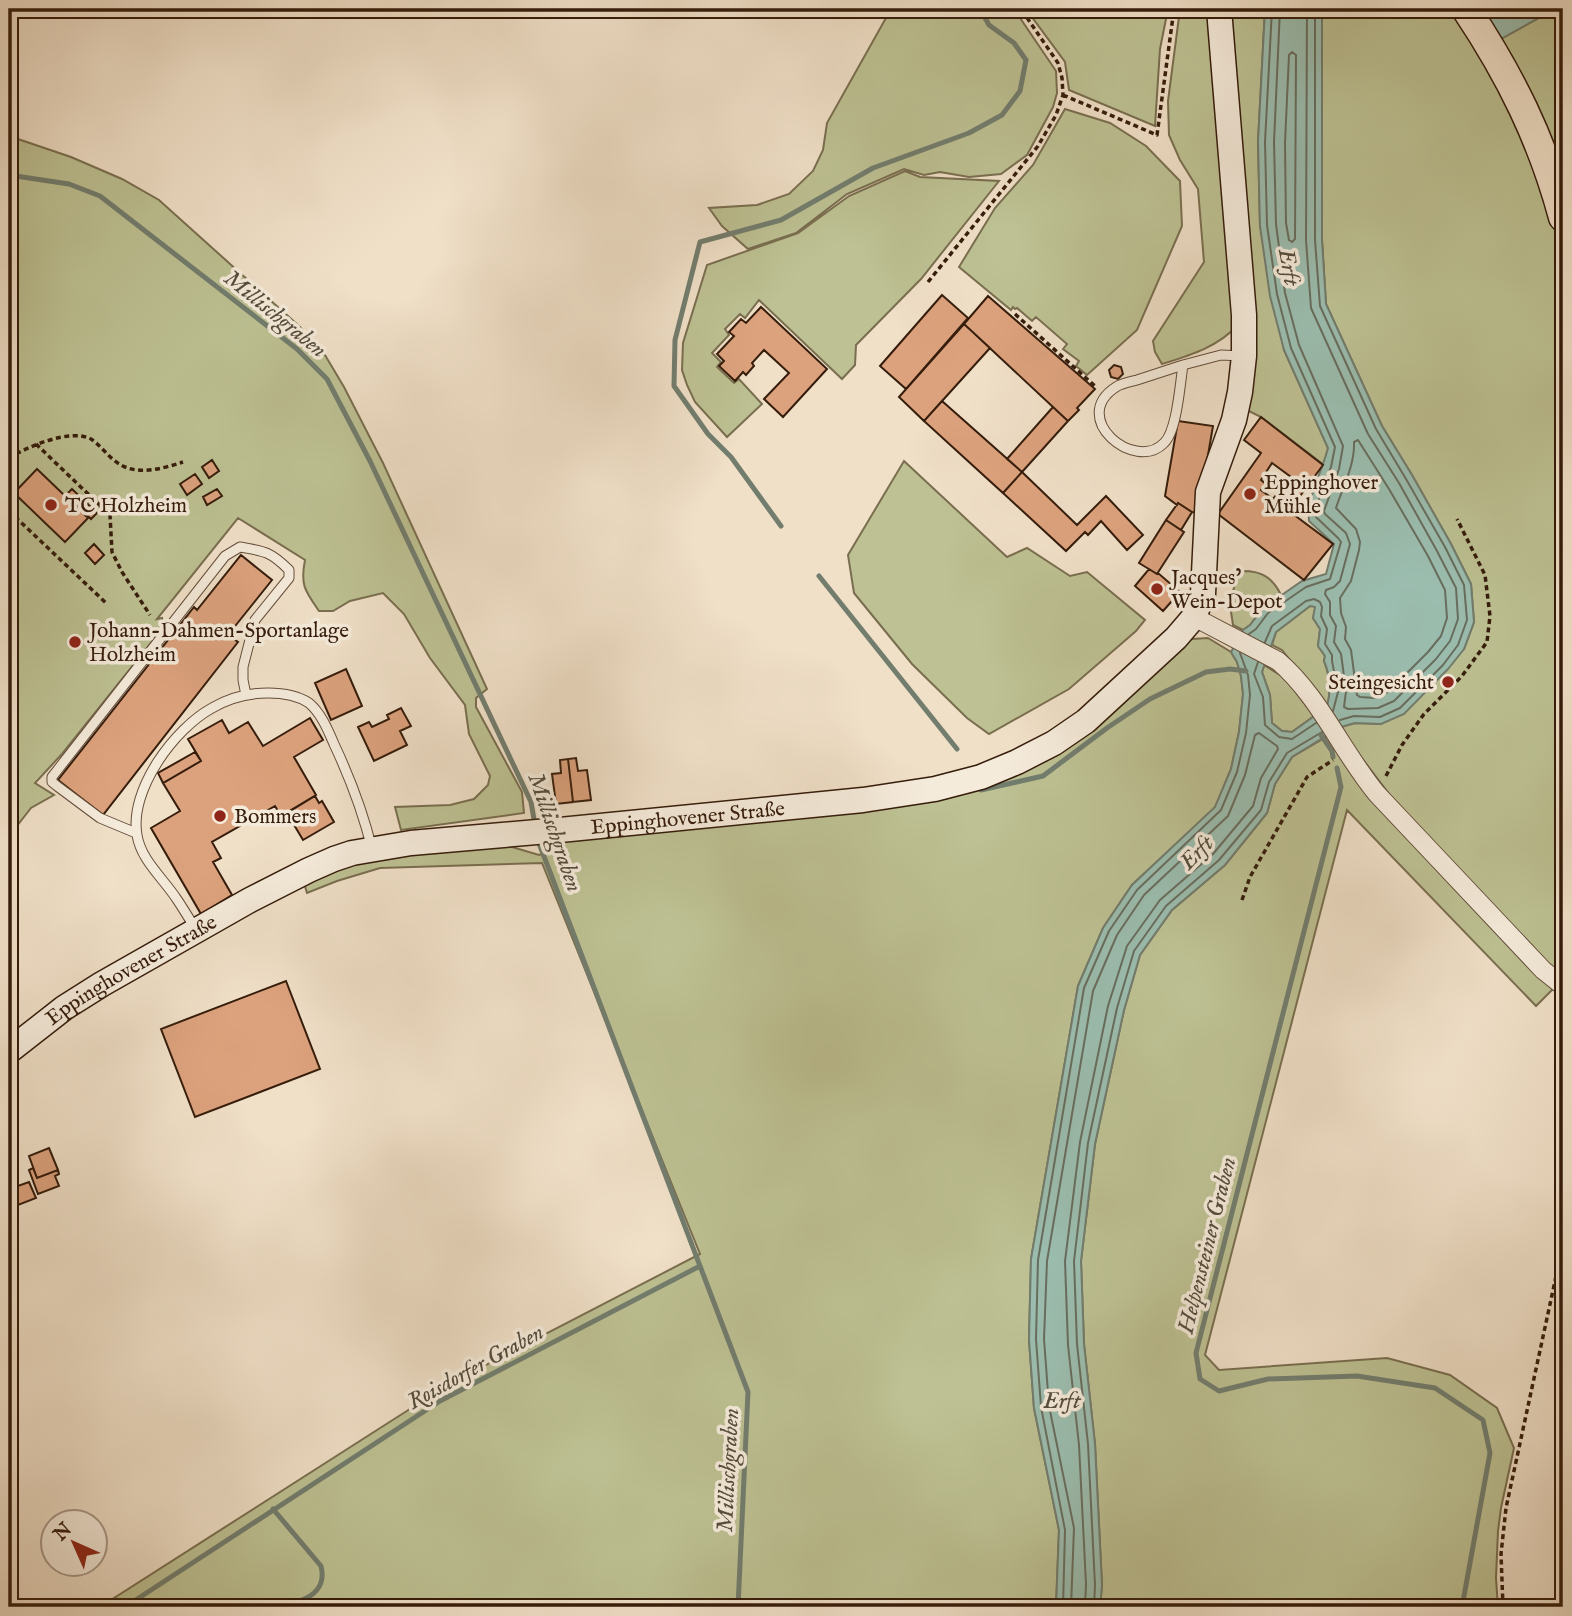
<svg xmlns="http://www.w3.org/2000/svg" width="1572" height="1616" viewBox="0 0 1572 1616" font-family="'IM FELL English',serif">
	<style>
		.green { fill: #bdc193; stroke: #796e4f; stroke-width: 2 }
		.water { fill: #9bbeb0; stroke: #727d6e; stroke-width: 2; fill-rule: evenodd }
		.lines { fill: none; stroke-linecap: round; stroke-linejoin: round }
		.shore { stroke: #686d5e; stroke-width: 2 }
		.stream { stroke: #727d6e; stroke-width: 5 }
		.building { fill: #dca27d; stroke: #351c0b; stroke-width: 2; fill-rule: evenodd }
		.service-casing { stroke: #644d3a; stroke-width: 11 }
		.minor-casing { stroke: #644d3a; stroke-width: 20 }
		.secondary-casing { stroke: #351c0b; stroke-width: 27 }
		.primary-casing { stroke: #351c0b; stroke-width: 31 }
		.path { stroke: #351c0b; stroke-width: 3.5; stroke-dasharray: 5 3.5; stroke-linecap: butt }
		.service { stroke: #f5ebdb; stroke-width: 9 }
		.minor { stroke: #f5ebdb; stroke-width: 18 }
		.secondary { stroke: #f5ebdb; stroke-width: 24 }
		.primary { stroke: #f0e0c8; stroke-width: 28 }
		.poi-dot { fill: #8f2418; stroke: #f5ebdb; stroke-width: 2.5 }
		.labels { text-anchor: middle; stroke-width: 7; stroke-linejoin: round; paint-order: stroke }
		.poi-label { font-size: 21px; fill: #351c0b; stroke: #f5ebdb; text-anchor: start }
		.street-label { font-size: 21px; fill: #351c0b; stroke: #f5ebdb }
		.water-label { font-size: 23px; font-style: italic; fill: #544d3d; stroke: #f5ebdb }
	</style>
	<rect width="100%" height="100%" fill="#f0e0c8"/>
	<filter id="stains"><feTurbulence type="fractalNoise" baseFrequency=".00286" numOctaves="4"/><feColorMatrix values="0 0 0 0 .2 0 0 0 0 .09 0 0 0 0 .02 0 0 0 .5 -.17"/></filter>
	<radialGradient id="worn" r=".72"><stop offset=".6" stop-color="#630" stop-opacity="0"/><stop offset="1" stop-color="#630" stop-opacity=".3"/></radialGradient>
	<path class="green" d="M891,9H1014L1056,71L1057,93L1053,107L1027,155L1001,174L969,177L940,172L924,175L904,169L847,194L796,233L748,249L722,226L709,208L757,205L789,194L813,171L823,150L827,123Z
		M1026,9H1168L1160,49L1155,126L1069,90L1065,62Z
		M1180,9H1210L1239,324C1218,347 1191,355 1162,364L1155,352L1153,341L1204,262L1198,189L1180,160L1169,135L1168,101Z
		M1226,9H1265L1258,142L1260,226L1284,350L1328,448L1324,465L1261,417L1243,408Z
		M1322,9H1454L1496,79L1543,182L1556,234L1563,271V976L1549,965L1393,799L1351,744L1341,727L1355,723L1381,724L1464,649L1474,622L1471,584L1451,544L1412,475L1382,426L1326,304L1322,240Z
		M1555,9H1563V175L1499,40Z
		M1065,109L1110,123L1146,146L1180,181L1182,226L1137,330L1087,375L1076,366L1079,361L1063,349L1067,344L1036,317L1032,321L1017,308L1015,309L1013,307L1011,310L959,267L995,208L1033,165Z
		M9,136L71,157L122,179L159,200L299,326L325,355L344,387L383,463L487,689L476,698V707L522,792L524,813L401,830L395,807L450,805L474,799L488,785L490,776L469,734L465,705L430,658L404,614L383,593L350,601L333,611H319C305,591 300,585 305,560L238,518L157,619L162,618L163,628L62,754L35,783L54,795L31,808L9,836V768L10,770L13,768L9,764Z
		M905,171L920,177L999,181L921,279L856,345L855,365L842,379L759,300L745,318L740,314L725,329L729,335L712,353L721,362L717,367L734,383L739,379L762,404L727,437L695,402L687,385L682,370L683,343L707,265L798,233L849,196Z
		M904,461L1007,557L1027,548L1070,576L1087,572L1145,620L1136,631L1069,689L989,734L967,718L912,664L854,593L848,555Z
		M1243,571C1262,571 1273,578 1281,595L1263,608L1250,625L1243,630L1233,625L1230,605L1237,574Z
		M1310,606H1316L1313,618L1320,629L1318,646L1325,656L1324,661C1330,676 1331,692 1327,707L1282,650L1272,645L1276,632Z
		M1208,638L1231,652L1237,662L1241,676L1243,694L1239,732L1231,769L1215,808L1132,885L1103,928L1078,986L1031,1259L1029,1340L1034,1408L1059,1530L1056,1607H100L449,1384L700,1254L542,863L380,868L337,881L307,893L304,883L321,875L377,857L476,846L512,847L539,855L549,852L564,841L982,785L1176,649L1192,639Z
		M1264,665L1285,678L1314,716L1292,732L1282,731L1272,723L1270,695L1262,672Z
		M1328,736C1343,764 1360,788 1381,811L1553,989L1536,1006L1347,810L1205,1355L1219,1370L1387,1358L1450,1375L1497,1408L1514,1448L1501,1508L1498,1531L1496,1578L1498,1607H1100L1102,1585L1095,1444L1084,1344L1081,1261L1095,1144L1124,1010L1140,955L1172,910L1225,865L1267,813L1275,784L1292,757Z"/>
	<path class="water" d="M1265,9H1322V240L1326,304L1382,426L1412,475L1451,544L1471,584L1474,622L1464,649L1448,669L1404,714L1381,724L1355,723L1341,727L1292,757L1275,784L1267,813L1225,865L1172,910L1140,955L1124,1010L1095,1144L1081,1261L1084,1344L1095,1444L1102,1585L1100,1607H1056L1059,1530L1034,1408L1029,1340L1031,1259L1078,986L1103,928L1132,885L1215,807L1231,769L1239,732L1243,694L1241,676L1237,662L1231,652L1243,630L1250,625L1263,608L1302,581L1326,574L1334,544L1309,521C1307,496 1322,472 1328,448L1284,350L1270,296L1260,226L1258,142ZM1310,606L1315,607L1313,618L1320,629L1318,646L1325,656L1324,661C1330,675 1331,692 1327,707L1292,732L1282,731L1272,723L1270,695L1262,672L1276,632Z
		M1492,9H1555L1499,40L1485,15Z"/>
	<g class="lines">
		<path class="shore" d="M1280,9L1274,142L1276,224L1285,293L1299,345L1343,446L1339,469L1324,511L1325,514L1346,533L1350,544L1340,581L1334,587L1326,590L1325,594L1330,602V615L1336,626L1334,642L1341,654L1346,691L1344,707L1348,709L1378,708L1394,701L1436,659L1450,641L1458,619L1456,588L1437,551L1399,483L1368,434L1311,308L1306,240L1307,9
			M1315,9V240L1320,306L1376,429L1406,479L1445,547L1464,585L1467,620L1458,645L1443,665L1400,708L1380,717L1354,716L1340,720
			M1292,52L1296,55L1295,239L1292,242L1289,240L1286,223L1285,143L1289,55Z
			M1358,440L1389,489L1428,556L1445,590L1447,618L1441,636L1428,652L1388,692L1375,698L1360,697L1357,695L1351,650L1345,639L1346,627L1341,613L1340,598L1351,581L1359,550L1360,542L1356,529L1336,508C1343,486 1355,465 1354,442Z
			M1249,634L1256,629L1268,613L1306,587L1330,579L1341,542L1338,538L1316,517L1317,504L1331,467L1335,447L1291,348L1277,294L1267,225L1265,142L1272,9
			M1265,642L1272,626L1306,601L1314,599L1320,602L1322,607L1321,616L1327,629L1325,644L1332,655V661L1338,692L1333,711
			M1258,662L1254,674L1263,697L1265,725L1279,737L1292,739L1316,723
			M1063,1607L1065,1530L1041,1407L1036,1339L1038,1260L1084,988L1109,931L1137,890L1221,810L1237,772L1246,733L1250,695L1248,675L1240,653
			M1071,1607L1074,1528L1049,1406L1044,1339L1047,1261L1093,991L1117,935L1144,895L1228,816L1245,775L1255,735L1259,733L1277,746L1278,749L1261,778L1253,806L1213,854L1160,900L1127,946L1108,1006L1080,1142L1065,1261L1068,1345L1079,1445L1086,1584L1085,1607
			M1094,1607L1095,1585L1088,1444L1077,1344L1074,1261L1088,1143L1117,1008L1134,951L1166,906L1219,860L1261,810L1269,782L1287,753L1322,732"/>
		<path class="stream" d="M9,175L69,184L100,196L297,349L327,379L370,461L531,802L535,825
			M781,526L731,457L708,434L674,386L675,340L700,242L781,220L873,168L969,133L1002,115L1020,91L1026,60L1014,43L989,25L980,9
			M819,576L957,749
			M1321,735L1332,751L1333,757
			M1337,768L1341,787L1196,1353L1200,1379L1219,1391L1268,1379L1357,1376L1435,1388L1483,1420L1490,1453L1462,1607
			M981,790L1043,776L1107,728L1150,699L1206,672L1230,669L1246,671
			M537,838L748,1392L738,1607
			M273,1509L321,1566C325,1582 318,1594 302,1600C296,1603 292,1603 286,1607
			M125,1607L440,1401L700,1266"/>
	</g>
	<path class="building" d="M942,295L968,318L906,389L880,366Z
		M988,296L1095,389L1077,408L1079,410L1068,421L964,324Z
		M761,307L827,369L783,417L764,399L789,373L764,350L752,363L754,366L746,375L743,372L735,381L719,366L724,361L717,354L734,336L729,332L741,319L746,323Z
		M964,324L990,348L924,421L899,397Z
		M1114,365L1121,367L1123,374L1118,379L1111,377L1109,370Z
		M942,401L1022,472L1003,493L924,421Z
		M1053,407L1068,421L1022,472L1007,459Z
		M1261,417L1323,465L1289,511L1333,544L1304,580L1218,514L1261,453L1244,440ZM1272,463L1291,477L1273,499L1261,490L1266,484L1261,480Z
		M1178,421L1213,426L1198,513L1192,512L1178,503L1177,505L1165,496Z
		M212,460L219,471L209,478L202,467Z
		M37,469L88,518L65,542L14,493Z
		M1022,472L1077,525L1106,496L1143,535L1127,550L1101,521L1088,535L1085,532L1066,551L1003,493Z
		M195,474L202,484L187,495L180,484Z
		M72,489L97,513L91,519L66,495Z
		M217,489L222,496L207,505L203,497Z
		M1178,503L1192,512L1181,530L1166,520Z
		M1166,520L1184,532L1157,574L1139,563Z
		M94,544L104,555L95,564L85,553Z
		M241,555L272,580L228,635L238,642L103,815L58,780L194,607L197,610Z
		M1149,569L1157,574L1158,573L1180,592L1163,611L1135,586Z
		M346,669L362,706L331,720L315,683Z
		M401,708L411,726L400,731L407,745L374,761L358,727L369,722L372,727L389,719L387,715Z
		M310,718L323,740L294,757L316,795L281,816L275,806L212,842L221,858L213,862L232,895L201,914L151,828L180,811L163,783L201,761L188,739L222,720L229,733L248,722L263,746Z
		M195,752L201,761L163,783L158,773Z
		M576,758L578,771L587,770L591,800L573,802L568,759Z
		M568,759L573,802L556,804L552,774L561,773L560,760Z
		M315,796L319,803L322,801L334,822L303,840L287,813Z
		M286,981L320,1069L195,1117L161,1029Z
		M49,1148L58,1170L37,1178L29,1156Z
		M33,1168L37,1178L58,1170L59,1174L55,1176L59,1186L38,1194L29,1170Z
		M29,1182L36,1198L18,1205L12,1188Z"/>
	<g class="lines">
		<defs>
			<path id="service" d="M1183,365C1168,370 1152,375 1137,380C1130,382 1122,383 1116,387C1068,418 1135,473 1164,443C1177,431 1180,384 1183,365L1221,355L1242,356
				M136,833L100,818L57,786L52,782V777L225,556L240,547C265,551 271,552 289,570V578L255,620L243,667V680L246,695
				M196,929C189,919 183,908 176,898C162,877 141,860 137,835C129,790 174,729 212,708C229,698 248,693 268,693C282,693 297,695 309,703C321,713 328,730 334,744C350,778 363,812 372,849"/>
			<path id="minor" d="M1194,617L1278,661C1320,697 1342,752 1377,794L1543,970L1563,986"/>
			<g id="secondary">
				<path id="s1" d="M9,1051L64,1008L102,984L250,900L309,870L334,859L352,853L411,843L560,830L863,800L935,789L981,777L1017,762L1054,743L1086,721L1176,638L1194,617L1203,594L1208,492L1234,420L1240,392L1244,356V315L1219,9"/>
			</g>
			<path id="primary" d="M1466,9C1510,75 1542,139 1563,217"/>
		</defs>
		<use href="#service" class="service-casing"/>
		<use href="#minor" class="minor-casing"/>
		<use href="#secondary" class="secondary-casing"/>
		<use href="#primary" class="primary-casing"/>
		<path class="path" d="M1063,95L1157,135L1174,9
			M928,282L1038,146L1056,115L1063,95L1062,78L1058,63L1021,9
			M1015,314L1096,387
			M36,444L110,515L112,552L122,572L150,615
			M9,458C27,447 70,428 91,439C100,445 107,455 115,461C135,477 161,469 183,462
			M9,511L106,603
			M1386,776L1402,745L1424,714L1462,676L1487,642L1490,616L1485,575L1457,519
			M1242,900L1250,877L1307,777L1333,760
			M1503,1607L1501,1554L1506,1508L1563,1244"/>
		<use href="#service" class="service"/>
		<use href="#minor" class="minor"/>
		<use href="#secondary" class="secondary"/>
		<use href="#primary" class="primary"/>
	</g>
	<g class="poi-dot">
		<circle cx="1250" cy="494" r="7"/>
		<circle cx="51" cy="505" r="7"/>
		<circle cx="1157" cy="589" r="7"/>
		<circle cx="75" cy="642" r="7"/>
		<circle cx="1448" cy="682" r="7"/>
		<circle cx="220" cy="816" r="7"/>
	</g>
	<g class="labels">
		<g class="poi-label">
			<text x="1264" y="489">Eppinghover<tspan x="1264" dy="24">Mühle</tspan></text>
			<text x="65" y="512">TC Holzheim</text>
			<text x="1171" y="584">Jacques’<tspan x="1171" dy="24">Wein-Depot</tspan></text>
			<text x="89" y="637">Johann-Dahmen-Sportanlage<tspan x="89" dy="24">Holzheim</tspan></text>
			<text x="1434" y="689" text-anchor="end">Steingesicht</text>
			<text x="234" y="823">Bommers</text>
		</g>
		<g class="street-label">
			<text dy="7" stroke="none"><textPath href="#s1" startOffset="735">Eppinghovener Straße</textPath></text>
			<text dy="7" stroke="none"><textPath href="#s1" startOffset="147">Eppinghovener Straße</textPath></text>
		</g>
		<g class="water-label">
			<text transform="translate(1290 267) rotate(80)" y="8">Erft</text>
			<text transform="translate(276 313) rotate(39)" y="8">Millischgraben</text>
			<text transform="translate(556 832) rotate(71)" y="8">Millischgraben</text>
			<text transform="translate(1196 852) rotate(-46)" y="8">Erft</text>
			<text transform="translate(1206 1245) rotate(-76)" y="8">Helpensteiner Graben</text>
			<text transform="translate(475 1366) rotate(-29)" y="8">Roisdorfer Graben</text>
			<text x="1062" y="1408">Erft</text>
			<text transform="translate(727 1470) rotate(-87)" y="8">Millischgraben</text>
		</g>
	</g>
	<rect width="1572" height="1616" fill="none" stroke="#f0e0c8" stroke-width="35"/>
	<rect x="10" y="10" width="1551" height="1595" fill="none" stroke="#351c0b" stroke-width="3.5"/>
	<rect x="18" y="18" width="1537" height="1581" fill="none" stroke="#351c0b" stroke-width="2"/>
	<g transform="translate(74 1543) rotate(315)"><circle r="33" fill="#f5ebdb" stroke="#a89888" stroke-width="2"/>
	<path d="M0-5L12 26L0 18L-12 26Z" fill="#8f2418"/>
	<text y="-10" font-size="19" font-weight="bold" text-anchor="middle" fill="#351c0b">N</text>
	</g>
	<rect width="100%" height="100%" filter="url(#stains)"/>
	<rect width="100%" height="100%" fill="url(#worn)"/>
</svg>
